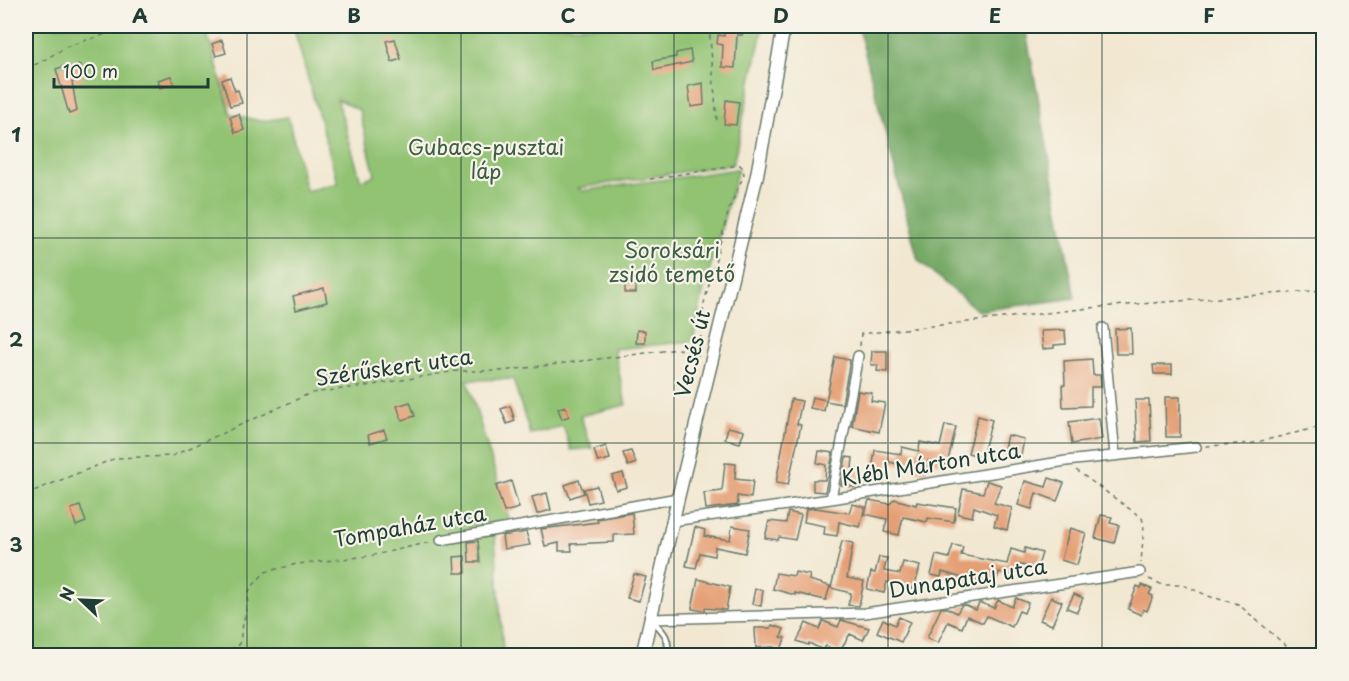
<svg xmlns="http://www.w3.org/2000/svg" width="1349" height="681" viewBox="0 0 1349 681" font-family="'Playpen Sans',sans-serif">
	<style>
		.green { fill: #92c373; stroke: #588054; stroke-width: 1.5; fill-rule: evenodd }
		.forest { fill: #75a965; stroke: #4a734c; stroke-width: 1.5 }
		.building { fill: #e59f75 }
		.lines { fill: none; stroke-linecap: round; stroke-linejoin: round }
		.service-casing { stroke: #69796b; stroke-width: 8 }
		.minor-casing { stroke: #69796b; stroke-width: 12 }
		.tertiary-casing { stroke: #69796b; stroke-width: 15 }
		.path { stroke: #69796b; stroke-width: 1.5; stroke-dasharray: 4.5 4.5; stroke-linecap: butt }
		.service { stroke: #fff; stroke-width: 4.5 }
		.minor { stroke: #fff; stroke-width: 9 }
		.tertiary { stroke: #fff; stroke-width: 12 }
		.grid { fill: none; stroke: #1f3d34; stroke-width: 1.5; stroke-opacity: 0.55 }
		.labels { text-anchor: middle; stroke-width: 4.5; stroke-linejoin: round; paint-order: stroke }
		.park-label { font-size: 21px; fill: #3c5e44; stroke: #f7f3e8 }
		.street-label { font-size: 21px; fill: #1f3d34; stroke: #f7f3e8 }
		.neatline { fill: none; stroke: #1f3d34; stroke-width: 2 }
		.grid-label { font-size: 20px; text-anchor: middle; font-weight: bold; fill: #1f3d34 }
	</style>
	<rect width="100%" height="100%" fill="#f7f3e8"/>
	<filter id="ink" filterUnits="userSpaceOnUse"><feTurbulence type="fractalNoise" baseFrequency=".0167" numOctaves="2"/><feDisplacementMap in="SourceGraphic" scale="12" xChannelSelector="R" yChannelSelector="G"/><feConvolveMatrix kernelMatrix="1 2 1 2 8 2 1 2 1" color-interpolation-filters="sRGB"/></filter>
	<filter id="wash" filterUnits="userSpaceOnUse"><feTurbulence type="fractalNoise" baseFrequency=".008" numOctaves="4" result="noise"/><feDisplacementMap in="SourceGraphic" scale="24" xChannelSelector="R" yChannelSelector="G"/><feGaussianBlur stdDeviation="1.35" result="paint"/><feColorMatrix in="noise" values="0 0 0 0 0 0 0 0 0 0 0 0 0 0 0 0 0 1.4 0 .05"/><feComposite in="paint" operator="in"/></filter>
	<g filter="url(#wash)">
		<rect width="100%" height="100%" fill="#f2e8d2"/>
		<path class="green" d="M26,26H205L231,114L261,121L288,117L306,191L338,183L293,26H763L733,164L578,188L582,191L738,169L702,297L693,341L614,349L626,405L580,416L592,448L571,450L563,426L530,434L513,379L467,380L509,518L494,522L503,651L492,656H251L248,652L159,656L26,655ZM337,99L359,110L375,175L361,181Z"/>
		<path class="forest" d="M858,26H1025L1075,298L978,311L918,260Z"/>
		<g id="blocks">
			<path class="building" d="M725,26H743L742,35H737L735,68L722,67L723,45L717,44L718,35L724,36Z
				M395,39L401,59L392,62L386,41Z
				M222,40L226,53L216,56L212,44Z
				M690,50L692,62L654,70L653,61L676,57V53Z
				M80,65L84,78L72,82L77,111L69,114L56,69L65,66L66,69Z
				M171,76L174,84L160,88L158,80Z
				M230,77L235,91L238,90L242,103L230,106L222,80Z
				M703,83L704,105L691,107L688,86Z
				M726,100L739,102L736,125L724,124Z
				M239,114L244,130L235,133L230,117Z
				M625,285H636V293H625Z
				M324,288L327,302L296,310L293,296Z
				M1131,328L1132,354H1116L1115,329Z
				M637,330L645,331V343H636Z
				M1065,330L1066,344L1054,345V348L1043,349L1041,331Z
				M872,351H887V372L877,371L878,365H871Z
				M835,357L850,360L842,404L826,401Z
				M1092,359L1093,375H1100L1101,387H1091V406L1063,407L1062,385H1065L1064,361Z
				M1153,365H1172V374H1154Z
				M858,391L872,393L871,401L885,403L879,432L852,426Z
				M812,397L826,400L824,411L810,408Z
				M1165,397H1180V437H1166Z
				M791,399L802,401L797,424L801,425L788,485L776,483Z
				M1135,400H1149L1151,441L1137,442Z
				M410,402L415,416L402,420L397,406Z
				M510,406L515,421L507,424L501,409Z
				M565,406L569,416L562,419L558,409Z
				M978,416L992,420L982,457L968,453Z
				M1099,418L1102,439L1072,444L1069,422Z
				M945,425L956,427L947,465L928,461L926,472L914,470L915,468L889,462L887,474L872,471L875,450L901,454L902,447L919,451L920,442L940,446Z
				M728,427L744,431L740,443L725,439Z
				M384,430L387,438L370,443L368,435Z
				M1007,435L1024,439L1021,456L1003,453Z
				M606,446L610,459L598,462L594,450Z
				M631,451L636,463L628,466L623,453Z
				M819,451L833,453L825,492L813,491V480H825L826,465L817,463Z
				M846,457L853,458L852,468L862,470L859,488L841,485Z
				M725,463L736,464L735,479L753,481L751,498L737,496L738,505L706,509L704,493L722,491Z
				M623,473L627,487L616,490L612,476Z
				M1049,478L1064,483L1057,501L1036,493L1032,509L1018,505L1025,481L1046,487Z
				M579,480L584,493L570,498L565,485Z
				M511,481L519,508L504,512L496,486Z
				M987,481L1001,485L994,503L1012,508L1007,530L994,526L997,515L974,507L972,517L958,514L963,489L983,493Z
				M597,486L601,500L588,503L584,489Z
				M547,493L551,510L537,514L532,497Z
				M894,499L916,505L917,502L956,508L954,522L928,518L927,522L903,517L899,535L884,532L887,519L865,514L869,500L890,504Z
				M852,504L865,507L860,527L839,522L837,536L824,534L825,526L804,522L806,509L815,508L849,513Z
				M80,506L86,522L76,526L71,509Z
				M788,512L801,515L795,540L779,537L778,540L765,538L769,521L786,523Z
				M632,513L634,534L614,535V542L571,544L572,551H559V543L545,546L541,529L598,522L597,519Z
				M1101,515L1112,517L1110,523L1119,525L1114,543L1095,538Z
				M732,526L750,529L745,553L715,547L714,556L700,553L696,568L686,566L695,527L705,530L704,536L730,540Z
				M1070,528L1086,533L1077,565L1061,560Z
				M526,532L530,545L504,549L502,536Z
				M478,541L480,562H469L468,542Z
				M842,541L853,543L847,578L864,581L859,606L848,605L851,593L831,588Z
				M953,545L963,547L961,555L1007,564L1011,549L1024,553L1025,548L1042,553L1037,569L1017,564L1014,576L999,572L996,583L991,582V585L978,582L976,588L962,584L963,578L942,572L941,577L931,575L936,555L949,558Z
				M465,556L466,573H455L454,557Z
				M879,557L887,558L884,571L900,574L903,562L920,566L914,589L887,582L884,593L867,589L871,572L875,573Z
				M795,572L810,575L809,580L830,586L826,600L795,593V595L773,589L776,573L794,576Z
				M634,574L646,577L639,601L627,598Z
				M698,579L730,587L726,610L705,608V611L692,609Z
				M1142,585L1152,589L1149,594L1153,596L1147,611L1143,609L1141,615L1128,609L1137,586L1141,588Z
				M755,589L763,590L761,606L752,604Z
				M1074,594L1083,598L1077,612L1067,608Z
				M1051,597L1062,602L1052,625L1040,620Z
				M1016,598L1028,603L1024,613L1019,611L1012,627L987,616L983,623L967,616L962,628L948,622L938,643L927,638L941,608H947L957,613L961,606L965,605L976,610L979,603H981L994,608L998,600L1012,607Z
				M899,617L910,622L901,642L877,632L883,619L895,625Z
				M841,620L869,628L863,640L850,634L839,652L826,646L823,650L809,643L808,645L797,641L806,623L819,629L823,621L838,627Z
				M772,625L784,629L781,637L785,638L781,650L773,647L756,648L755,628H771Z"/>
		</g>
	</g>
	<g filter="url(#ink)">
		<use href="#blocks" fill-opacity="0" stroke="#69796b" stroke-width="1.5"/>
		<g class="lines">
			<defs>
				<path id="service" d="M652,620C663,631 672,639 666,656"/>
				<path id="minor" d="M1103,328L1115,455
					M831,499L858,356
					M672,521L831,499L1066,461L1196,447
					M441,540L678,498
					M651,619L865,613L1140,572"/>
				<path id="tertiary" d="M642,656L678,498L757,175L784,26"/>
			</defs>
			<use href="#service" class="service-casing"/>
			<use href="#minor" class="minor-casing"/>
			<use href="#tertiary" class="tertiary-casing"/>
			<path class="path" d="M709,26L717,121
				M26,68L39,63L68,46L132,26
				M650,179L740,165L743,168L744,175L730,206L704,303L699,354
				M860,346L861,334L1100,307L1324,290
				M1206,446L1253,443L1324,426
				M1076,470L1142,518L1144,525L1141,563
				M26,494L116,458L172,456L311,393L373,385L456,371H501L679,349L702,356
				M1149,579L1163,585H1183L1211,597L1238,604L1298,656
				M204,656L224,653L239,645L250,589L265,572L297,564L370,556L431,542"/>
			<use href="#service" class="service"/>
			<use href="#minor" class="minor"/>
			<use href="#tertiary" class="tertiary"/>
		</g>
	</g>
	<path class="grid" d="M247,26V656M461,26V656M674,26V656M888,26V656M1102,26V656M26,238H1324M26,443H1324"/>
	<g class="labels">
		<g class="park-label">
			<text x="486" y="155">Gubacs-pusztai<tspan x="486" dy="24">láp</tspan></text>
			<text x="672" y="258">Soroksári<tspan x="672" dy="24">zsidó temető</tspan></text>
		</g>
		<g class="street-label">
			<text transform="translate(693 354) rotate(-76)" y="7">Vecsés út</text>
			<text transform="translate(394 368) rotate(-8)" y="7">Szérűskert utca</text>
			<text transform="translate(931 465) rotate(-9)" y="7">Klébl Márton utca</text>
			<text transform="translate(410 527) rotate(-10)" y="7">Tompaház utca</text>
			<text transform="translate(968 579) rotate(-9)" y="7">Dunapataj utca</text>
		</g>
	</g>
	<rect width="1349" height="681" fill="none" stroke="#f7f3e8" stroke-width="66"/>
	<g transform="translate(81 600) rotate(293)" stroke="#f7f3e8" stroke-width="4.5" paint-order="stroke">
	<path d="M0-4.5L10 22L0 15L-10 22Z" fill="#1f3d34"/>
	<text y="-9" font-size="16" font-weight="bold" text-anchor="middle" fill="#1f3d34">N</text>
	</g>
	<path d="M54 78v9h154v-9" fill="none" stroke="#1f3d34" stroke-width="3"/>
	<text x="63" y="78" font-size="18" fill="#1f3d34" stroke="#f7f3e8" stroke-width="4.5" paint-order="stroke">100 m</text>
	<rect x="33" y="33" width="1283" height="615" class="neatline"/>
	<g class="grid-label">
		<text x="140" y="23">A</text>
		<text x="354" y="23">B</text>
		<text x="568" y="23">C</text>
		<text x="781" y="23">D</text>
		<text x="995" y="23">E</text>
		<text x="1209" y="23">F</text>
		<text x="16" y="142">1</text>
		<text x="16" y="347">2</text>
		<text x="16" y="552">3</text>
	</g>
</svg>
